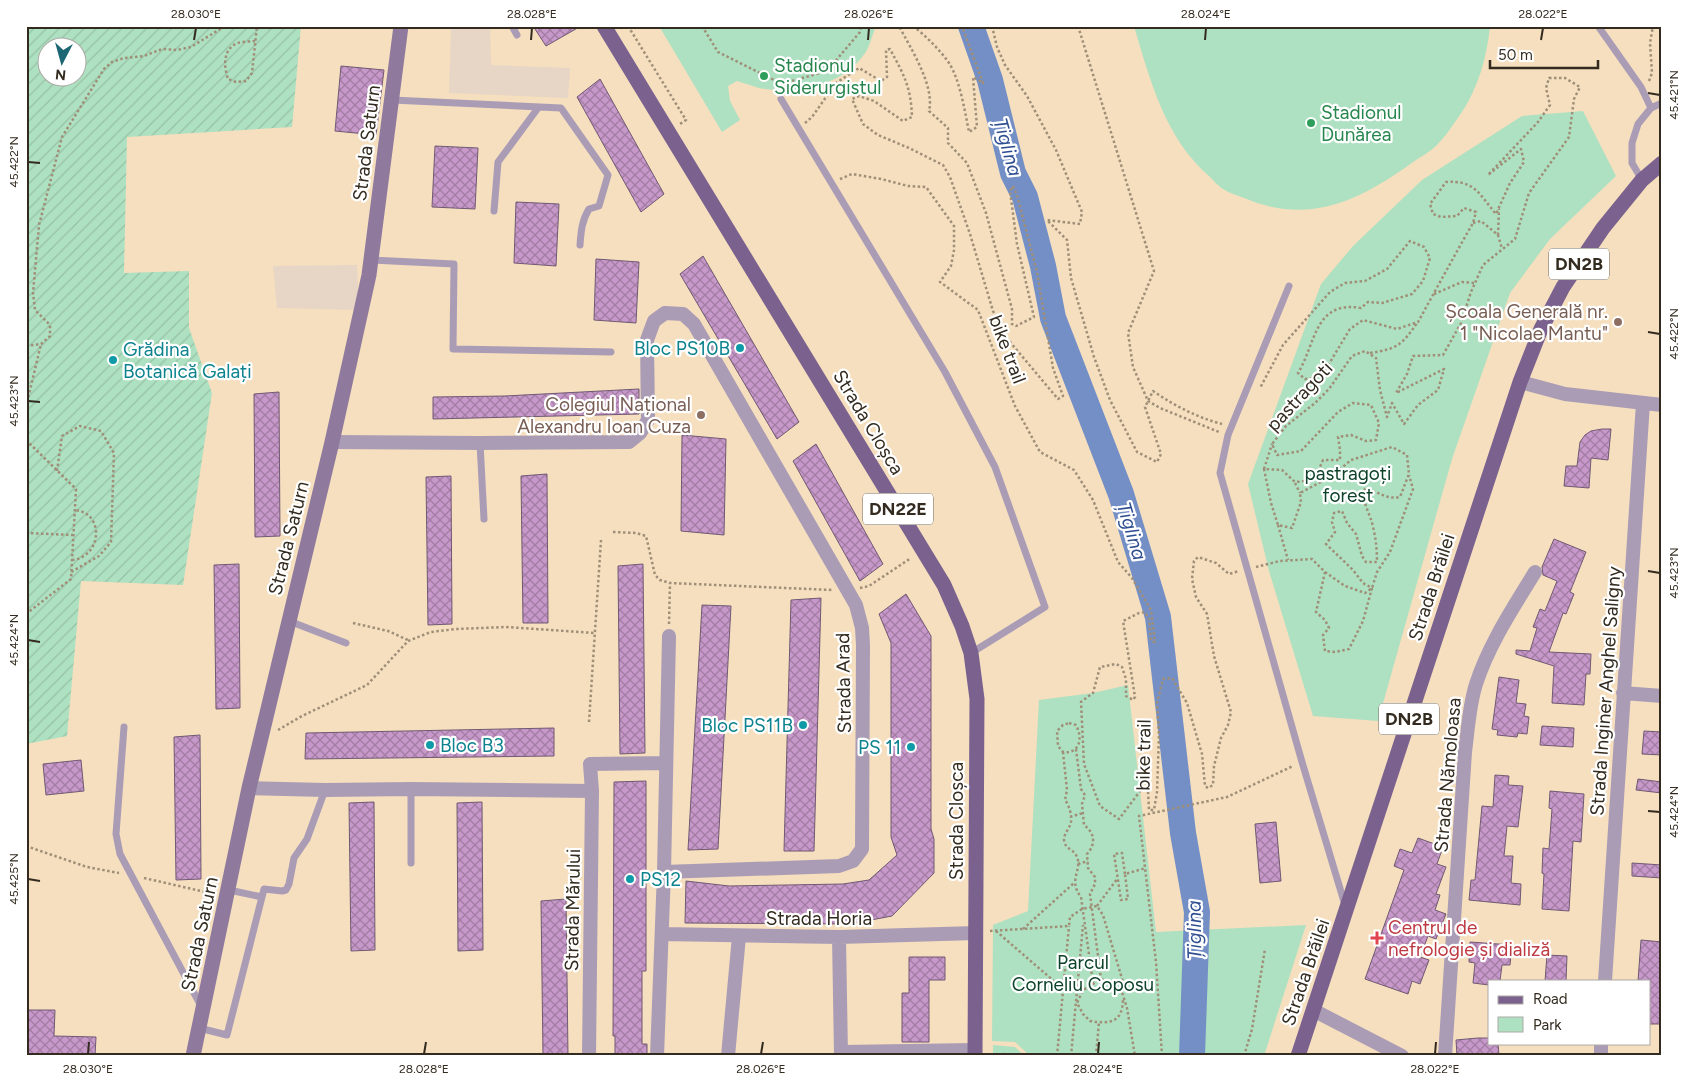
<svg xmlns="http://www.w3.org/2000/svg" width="1688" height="1082" viewBox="0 0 1688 1082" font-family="Figtree,sans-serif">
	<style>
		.commercial { fill: #e7d5c5 }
		.green { fill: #aee1c1 }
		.garden { fill: url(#garden-furrows); fill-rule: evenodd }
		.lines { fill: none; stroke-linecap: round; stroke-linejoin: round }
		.river { stroke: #748fc6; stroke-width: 26 }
		.building { fill: url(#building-cross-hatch); stroke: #705972 }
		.path { stroke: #9f8f78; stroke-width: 2.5; stroke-dasharray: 2.5 2.5; stroke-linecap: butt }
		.lane { stroke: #ab9cb5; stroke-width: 7 }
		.street { stroke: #ab9cb5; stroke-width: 14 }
		.secondary { stroke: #8f7a9e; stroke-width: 15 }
		.primary { stroke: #7b618e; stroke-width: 15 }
		.ticks { fill: none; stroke: #332b1f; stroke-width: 2 }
		.leisure-dot { fill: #2e9e5b; stroke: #fff; stroke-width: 2 }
		.education-dot { fill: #8d6e63; stroke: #fff; stroke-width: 2 }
		.culture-dot { fill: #0f9aa8; stroke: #fff; stroke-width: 2 }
		.health-dot { fill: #e0444e; stroke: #fff; stroke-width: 2 }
		.labels { text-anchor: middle; stroke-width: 4.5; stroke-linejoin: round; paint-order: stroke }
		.shield { fill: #fff; stroke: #706b62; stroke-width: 1 }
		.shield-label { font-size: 18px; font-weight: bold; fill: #332b1f }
		.leisure-label { font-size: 19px; fill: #27864d; stroke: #fff; text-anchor: start }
		.street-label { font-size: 19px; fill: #332b1f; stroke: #fff }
		.education-label { font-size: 19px; fill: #785e54; stroke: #fff; text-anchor: end }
		.culture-label { font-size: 19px; fill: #0d838f; stroke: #fff; text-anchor: end }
		.park-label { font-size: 19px; fill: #0d4229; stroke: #fff }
		.health-label { font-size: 19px; fill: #be3a42; stroke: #fff; text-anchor: start }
		.water-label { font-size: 20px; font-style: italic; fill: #2f4e91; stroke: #fff }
		.neatline { fill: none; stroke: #332b1f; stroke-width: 2 }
		.ticks-label { font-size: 12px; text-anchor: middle; fill: #332b1f }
	</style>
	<defs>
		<pattern id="garden-furrows" width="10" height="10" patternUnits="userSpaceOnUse" patternTransform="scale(1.25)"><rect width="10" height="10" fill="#aee1c1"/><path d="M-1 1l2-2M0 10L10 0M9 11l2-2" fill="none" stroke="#96c1a5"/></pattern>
		<pattern id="building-cross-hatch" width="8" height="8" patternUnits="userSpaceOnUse" patternTransform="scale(1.25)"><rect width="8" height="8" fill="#c798ca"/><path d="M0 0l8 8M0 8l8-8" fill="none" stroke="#a27ca3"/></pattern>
	</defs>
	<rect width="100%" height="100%" fill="#f5dfbf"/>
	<path class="commercial" d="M451,26H490L491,65L570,68L568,98L449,93Z
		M357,265L359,310L277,308L273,266Z"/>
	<path class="green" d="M659,26H876C873,33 871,41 868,48C848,85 798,95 759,88C752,86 744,83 737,81L728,86L730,101L740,120L722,132Z
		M1134,26H1490C1487,57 1478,89 1460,115C1453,125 1445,137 1437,145C1429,153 1418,158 1409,165C1357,202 1307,225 1244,198C1237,195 1229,193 1223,189C1218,186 1213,180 1209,176C1165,138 1150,80 1134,26Z
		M1583,111L1616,176L1550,239L1510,293L1452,459L1378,721L1313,716L1269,571L1248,484L1321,284L1353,246L1422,180L1522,116Z
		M1128,685L1156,932L1306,925L1264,1056H1030L1015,1042L992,1041L993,925L1028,911L1039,700L1093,693Z
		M993,1045L1015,1047L1025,1056H993Z"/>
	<path class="garden" d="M26,26H301L292,127L127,137L124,273L189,271V328L212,393L183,585L81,581L67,736L26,744ZM48,48H78V78H48Z"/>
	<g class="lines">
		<path class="river" d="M971,26L990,80L1013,173L1025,197L1043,266L1053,318L1121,494L1158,617L1183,833L1197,912L1192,1056"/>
	</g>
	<path class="building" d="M533,26H581L546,46Z
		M341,66L384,70L376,135L335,131Z
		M600,79L664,194L641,212L577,97Z
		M435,146L478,148L475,209L432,207Z
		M516,202L559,204L556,266L514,263Z
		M703,256L799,422L777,439L680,274Z
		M596,259L639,262L636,323L594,320Z
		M639,389V414L433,419V397L505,396Z
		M279,392L280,536L255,537L254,394Z
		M1602,429H1611L1608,460L1591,458L1589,488L1564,486L1566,466H1577L1580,442L1585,435L1591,431Z
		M682,435L726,439L724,535L681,531Z
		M816,444L883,564L860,581L793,461Z
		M547,474L548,623H523L521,476Z
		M451,476L452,624L428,625L426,477Z
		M1554,539L1586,552L1570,592L1574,594L1566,614L1563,613L1549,652L1591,654L1590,674H1586L1584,705L1552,703L1554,666L1516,654V650L1530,651L1537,628L1533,627L1540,609L1545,611L1557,581L1543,575L1542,567Z
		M239,564L240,708L216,709L214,565Z
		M643,564L645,753L620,754L618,566Z
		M906,594L931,636V829L934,839V873L892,916L850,924L685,923L686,881L729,886L843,884L869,880L897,855L891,837V643L879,614Z
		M821,598L814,851H784L791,600Z
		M702,605L731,606L718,849L688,850Z
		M1499,677L1519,680L1516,703L1526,704L1524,716L1529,717L1527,734L1518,733L1517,737L1497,735L1498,730L1492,729Z
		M1542,726L1574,728L1573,747L1540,745Z
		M554,728V756L305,759L306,733Z
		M1644,731L1662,732V755L1642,754Z
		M200,735L201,879L176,880L174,737Z
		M81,760L84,791L46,795L43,764Z
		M1495,775L1509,776L1508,785L1523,786L1518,827L1507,826L1504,856H1513L1511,883L1521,884L1520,905L1469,900L1471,880H1475L1482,806L1493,807Z
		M1638,779L1662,782V793L1636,790Z
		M646,781V971H642V1044H647V1056H615V1036H613L614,782Z
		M1550,791L1584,794L1581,842L1573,841L1569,911L1542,909L1544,874L1542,873L1543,848L1549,849L1552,809L1549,808Z
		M374,802L375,950L351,951L349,803Z
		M482,802L483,950L458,951L457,803Z
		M1276,822L1281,881L1260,883L1255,824Z
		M1418,838L1443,847L1437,864L1446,867L1436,894L1440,895L1435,910L1446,914L1436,939L1428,936L1420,957L1429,960L1420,984L1412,981L1408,994L1365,979L1404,870L1394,866L1400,849L1412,853Z
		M1632,863L1662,865V878L1632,876Z
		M566,899L568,1056H543L541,901Z
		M1641,940L1662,942V1024H1649V981H1638Z
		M1470,942L1512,945L1510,965H1502L1500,981H1489V985L1473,983L1475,963L1469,962Z
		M1547,955L1567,956L1566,981H1545Z
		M909,957H945V980H929V1042H902V993H909Z
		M26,1010H55L54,1036L96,1037L95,1056H26Z
		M1478,1038H1489V1043H1498L1499,1056H1457L1456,1040Z"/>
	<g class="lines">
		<path class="path" d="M628,26L686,120L680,124
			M702,26L718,52L774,80L778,90
			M913,26C926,36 940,50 949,63C960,80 965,112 969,132L977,127L973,77L983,83L962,26
			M992,26L997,47L1005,65L1027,96L1056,150L1082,212L1080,224L1047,220L1067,240L1071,278L1094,357L1110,400L1137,452L1157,462L1161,454L1145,407L1153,391C1175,406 1196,417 1222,424
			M1078,26L1154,271L1128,333L1133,367L1148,401L1160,408L1219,432
			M255,41C250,42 243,41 238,43C222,49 224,67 228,79L236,82L246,81L252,73L257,26
			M792,81L827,71L860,32L861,26
			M1649,81L1652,73L1650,43L1653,26
			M805,123L812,117L836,83L859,68L881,81L887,77L886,50L890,49C904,75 911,87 912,117L903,121L874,101L859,96L852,99L863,124L878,135L909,148L943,165L950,177L970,234L993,311L1005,336L1058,399L1063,396L1053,368L1037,272L1017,195L1013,186L1010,191L1017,244L1034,317L1016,326L1012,324V309L986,213L967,163L948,143V128L929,111C935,86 911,49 899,26
			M840,179L852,174L881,179L908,186L926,187L954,226V250L951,266L940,282L978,310L1015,406L1040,452L1074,470L1093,500L1118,562L1132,578L1151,610L1155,642L1151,641L1149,619L1145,612L1139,613L1123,621L1135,697L1133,700L1126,696V679L1122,667L1116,664L1100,667L1093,693L1081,702L1084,764L1100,806L1119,819L1144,786L1148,791L1149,810H1154L1157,792L1159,735L1157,703L1163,679L1172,678L1187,703L1202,754L1205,786L1208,788L1213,785L1214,766L1221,738L1228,725L1231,712L1214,656L1207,614L1196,597L1192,579L1194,561L1198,557L1216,563L1229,574L1239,571
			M1473,223L1481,221L1498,235L1502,249
			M1498,235L1499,209
			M1434,294L1462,282L1475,283
			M26,346L41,344L50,336V325L35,310L33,293L39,225L62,137L104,69L112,62L124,58L144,56L162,49L177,50L191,47L225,26
			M1370,353C1397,349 1402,345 1417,323
			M26,407L41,344
			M26,440L76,489L71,579L26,614
			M1264,469L1272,444
			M57,471L62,436L80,426L101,431L114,453L111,542L99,556L71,572
			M1295,483L1300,493
			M1278,525L1288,560
			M613,532L636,533L646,536L655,575L660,580L670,583L832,590
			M26,533L73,535
			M72,560C102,557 105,513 75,510
			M1256,567L1280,561L1312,559L1325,572L1316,612L1325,620L1329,628L1323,635L1325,651L1335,652L1349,649L1363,621L1372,588L1363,583L1353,570L1326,544L1335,532L1332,522L1334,513L1342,511L1347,523L1356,534L1362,556L1366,562H1377C1377,550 1376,539 1373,527C1370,512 1362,505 1365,489C1380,491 1385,500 1400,497L1409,474L1407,455L1392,447L1351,460L1332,476L1300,493L1301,502L1292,528L1278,525L1271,503L1264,469L1282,470L1295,482C1314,481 1316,476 1323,460H1340V450L1338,437L1351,435L1366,441L1376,440L1379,423L1371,405L1353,403L1338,412L1301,451L1277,455L1272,444L1286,426L1315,403L1329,389L1352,356L1365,351L1376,358L1380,390L1387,417L1392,403L1404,424L1418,405L1438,390L1444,369L1396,393L1407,374L1413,356L1443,355L1461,323L1471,292L1483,265L1515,239L1529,193L1569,137L1574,99L1580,87L1565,78H1549L1546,88L1550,105L1538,122L1488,175L1521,149L1524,162L1510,183L1496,214C1479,194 1475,180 1446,182L1430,204L1433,214L1441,217L1457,216L1464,208L1476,212L1473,223L1461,244L1418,322L1397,329L1363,320L1350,329L1321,377L1305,379L1298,373C1316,344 1314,300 1361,308L1368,302L1382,303L1412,294L1423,281L1430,258L1424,247L1410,241L1387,269L1365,281L1345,283L1330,292L1283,345L1260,388
			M1325,572L1345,586L1365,593L1372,588L1377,572L1390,552L1413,489L1409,475
			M860,588L869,586L911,558
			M353,623L388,631L408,640
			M669,624L670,583
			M589,722L601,540
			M1069,723L1076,725C1083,738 1080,754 1063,752L1058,746L1057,731L1063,725Z
			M278,730L302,716L367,685L408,641L431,632L456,629L506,627L595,633
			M1076,749L1081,789L1085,795L1082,804L1084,825C1095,833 1096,844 1087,854L1088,868L1095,877V884L1090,894L1101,979
			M1063,752L1067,790L1065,800C1069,805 1072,815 1071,822C1070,828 1064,833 1064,840C1065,849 1073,849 1076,855C1084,869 1067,879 1081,897L1093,983
			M1070,817L1083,813
			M26,846L87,867L119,873
			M1078,864L1088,861
			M1125,874L1122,853L1114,854L1121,900L1128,899L1125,874L1146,868
			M144,878L214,894
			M1097,906L1117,879
			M1023,929L1074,883
			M990,931L1069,926L1070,917L1082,909L1097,906L1103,915L1123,982L1121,989L1127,1008L1135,1056
			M996,931L1063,989
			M1121,989L1110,982L1101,979L1083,990L1077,1003L1083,1014L1090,1021C1110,1024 1122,1023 1123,1000
			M1004,1056V1054L1006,1056
			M1057,1056L1069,926
			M1071,1056L1083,925
			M1096,1056L1099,1022
			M1162,1056L1156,962L1139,816L1227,797L1293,766
			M1244,1056L1252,1029L1265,949"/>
		<path class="lane" d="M512,26L517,35
			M1598,26L1641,87L1651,108
			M781,99L945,372L995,467L1045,607L971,653
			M392,100L561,108L608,175L599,206L589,209C582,220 581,231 580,245
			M1642,180L1632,163V143L1638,124L1651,108L1662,103
			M494,211L498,162L538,108
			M371,260L454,264L453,349L611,352
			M1289,286L1228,435L1220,473L1302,762L1345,905
			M480,443L484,519
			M289,621L346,643
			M124,727L116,834L120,854L201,1006
			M411,789V863
			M262,897L264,889L282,891L286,890L289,884L294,858L307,839L325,790
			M199,1028L227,1035L262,897L229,890"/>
		<path class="street" d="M1520,382L1565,394L1662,405
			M332,442L480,443L629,442L640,433L648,420L647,340L654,321L665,313L683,314L694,324L856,605L862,628L863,645L862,849L853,861L839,866L664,872
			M1623,693L1662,696
			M249,788L325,790L411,789L592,791
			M662,934L839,937L976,933
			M839,937L841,1056
			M1605,981L1643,403
			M1313,1010L1402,1056
			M841,1052L975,1050
			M589,1056L592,791L590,764L666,763
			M657,1056L664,872L669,636
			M728,1056L739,936
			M1445,1056L1465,752C1468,730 1469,706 1476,684C1489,644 1513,608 1535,572
			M1601,1056V1043"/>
		<path class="secondary" d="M193,1056L249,788L332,442L369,275L401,26"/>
		<path class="primary" d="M604,26L944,585L962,626L971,653L977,699L975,1056
			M1298,1056L1520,382L1541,329L1563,287L1603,228L1642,180L1662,163"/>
	</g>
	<path class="ticks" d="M194,40L196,28M531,40L532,28M868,40L869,28M1205,40L1206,28M1541,40L1543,28M1648,93L1660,95M28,162L40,163M1648,332L1660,334M28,401L40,402M1648,571L1660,573M28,640L40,642M1648,811L1660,812M28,879L40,881M88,1054L89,1042M424,1054L426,1042M761,1054L763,1042M1098,1054L1099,1042M1435,1054L1436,1042"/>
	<g class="leisure-dot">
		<circle cx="764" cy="76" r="5"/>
		<circle cx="1311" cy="123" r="5"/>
	</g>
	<g class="education-dot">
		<circle cx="1618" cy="322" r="5"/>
		<circle cx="701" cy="415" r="5"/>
	</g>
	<g class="culture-dot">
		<circle cx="740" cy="348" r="5"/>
		<circle cx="113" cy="360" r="5"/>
		<circle cx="803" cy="725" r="5"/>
		<circle cx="430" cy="745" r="5"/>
		<circle cx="911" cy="747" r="5"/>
		<circle cx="630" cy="879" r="5"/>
	</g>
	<path class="health-dot" d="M1374.5 930.5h5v5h5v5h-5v5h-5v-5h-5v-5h5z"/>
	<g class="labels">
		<g class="shield">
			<rect x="1549" y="248.5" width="60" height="31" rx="4"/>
			<rect x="863" y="493.5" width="70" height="31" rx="4"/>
			<rect x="1379" y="703.5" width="60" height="31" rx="4"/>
		</g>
		<g class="shield-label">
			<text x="1579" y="270">DN2B</text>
			<text x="898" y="515">DN22E</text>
			<text x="1409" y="725">DN2B</text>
		</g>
		<g class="leisure-label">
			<text x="774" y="72">Stadionul<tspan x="774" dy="22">Siderurgistul</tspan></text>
			<text x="1321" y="119">Stadionul<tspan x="1321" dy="22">Dunărea</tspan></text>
		</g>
		<g class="street-label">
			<text transform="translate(366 143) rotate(-83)" y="7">Strada Saturn</text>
			<text transform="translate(1008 349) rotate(69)" y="7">bike trail</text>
			<text transform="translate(1299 396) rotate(-47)" y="7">pastragoti</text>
			<text transform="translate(869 422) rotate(59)" y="7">Strada Cloșca</text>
			<text transform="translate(288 538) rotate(-76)" y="7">Strada Saturn</text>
			<text transform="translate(1431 587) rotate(-72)" y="7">Strada Brăilei</text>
			<text transform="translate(843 683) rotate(-91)" y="7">Strada Arad</text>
			<text transform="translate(1605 691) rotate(-86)" y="7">Strada Inginer Anghel Saligny</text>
			<text transform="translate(1143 755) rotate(-89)" y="7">bike trail</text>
			<text transform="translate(1447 775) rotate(-85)" y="7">Strada Nămoloasa</text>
			<text transform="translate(956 821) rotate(-90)" y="7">Strada Cloșca</text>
			<text transform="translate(572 910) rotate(-89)" y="7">Strada Mărului</text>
			<text x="819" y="925">Strada Horia</text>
			<text transform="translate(199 934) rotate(-78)" y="7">Strada Saturn</text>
			<text transform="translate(1305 972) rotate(-71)" y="7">Strada Brăilei</text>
		</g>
		<g class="education-label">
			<text x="1608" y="318">Școala Generală nr.<tspan x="1608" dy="22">1 "Nicolae Mantu"</tspan></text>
			<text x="691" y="411">Colegiul Național<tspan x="691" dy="22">Alexandru Ioan Cuza</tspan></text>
		</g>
		<g class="culture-label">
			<text x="730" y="355">Bloc PS10B</text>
			<text x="123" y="356" text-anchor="start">Grădina<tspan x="123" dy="22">Botanică Galați</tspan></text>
			<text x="793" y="732">Bloc PS11B</text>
			<text x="440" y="752" text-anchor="start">Bloc B3</text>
			<text x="901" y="754">PS 11</text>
			<text x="640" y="886" text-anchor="start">PS12</text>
		</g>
		<g class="park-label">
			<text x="1348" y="480">pastragoți<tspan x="1348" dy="22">forest</tspan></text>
			<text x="1083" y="969">Parcul<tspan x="1083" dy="22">Corneliu Coposu</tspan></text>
		</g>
		<g class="health-label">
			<text x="1388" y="934">Centrul de<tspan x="1388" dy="22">nefrologie și dializă</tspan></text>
		</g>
		<g class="water-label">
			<text transform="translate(1008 147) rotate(74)" y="7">Țiglina</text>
			<text transform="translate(1132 531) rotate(73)" y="7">Țiglina</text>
			<text transform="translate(1194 930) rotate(-91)" y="7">Țiglina</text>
		</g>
	</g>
	<rect width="1688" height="1082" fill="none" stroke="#ffffff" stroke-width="55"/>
	<rect x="1488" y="980" width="162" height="65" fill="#ffffff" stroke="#adaaa5"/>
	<rect x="1498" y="996" width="25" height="8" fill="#7b618e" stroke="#adaaa5"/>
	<text x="1533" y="1004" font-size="15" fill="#332b1f">Road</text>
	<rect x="1498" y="1017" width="25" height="15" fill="#aee1c1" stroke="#adaaa5"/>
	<text x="1533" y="1030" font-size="15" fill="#332b1f">Park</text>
	<g transform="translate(62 62) rotate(186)"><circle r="24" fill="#ffffff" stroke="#adaaa5"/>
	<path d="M0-4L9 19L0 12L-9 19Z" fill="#1d6673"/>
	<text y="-8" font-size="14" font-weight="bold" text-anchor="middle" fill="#332b1f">N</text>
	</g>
	<path d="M1490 60v8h108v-8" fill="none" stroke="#332b1f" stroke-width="2.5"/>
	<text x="1498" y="60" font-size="15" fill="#332b1f" stroke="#ffffff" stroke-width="4" paint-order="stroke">50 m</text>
	<rect x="28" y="28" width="1632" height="1026" class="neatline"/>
	<g class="ticks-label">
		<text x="196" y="18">28.030°E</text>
		<text x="532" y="18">28.028°E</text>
		<text x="869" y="18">28.026°E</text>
		<text x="1206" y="18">28.024°E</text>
		<text x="1543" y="18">28.022°E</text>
		<text transform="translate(1674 95) rotate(-90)" y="4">45.421°N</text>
		<text transform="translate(14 162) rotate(-90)" y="4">45.422°N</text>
		<text transform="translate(1674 334) rotate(-90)" y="4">45.422°N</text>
		<text transform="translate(14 401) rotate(-90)" y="4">45.423°N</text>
		<text transform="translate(1674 573) rotate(-90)" y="4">45.423°N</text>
		<text transform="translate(14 640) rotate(-90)" y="4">45.424°N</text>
		<text transform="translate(1674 812) rotate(-90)" y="4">45.424°N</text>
		<text transform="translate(14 879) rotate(-90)" y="4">45.425°N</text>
		<text x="88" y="1073">28.030°E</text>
		<text x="424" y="1073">28.028°E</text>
		<text x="761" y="1073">28.026°E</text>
		<text x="1098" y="1073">28.024°E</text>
		<text x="1435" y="1073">28.022°E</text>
	</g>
</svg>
